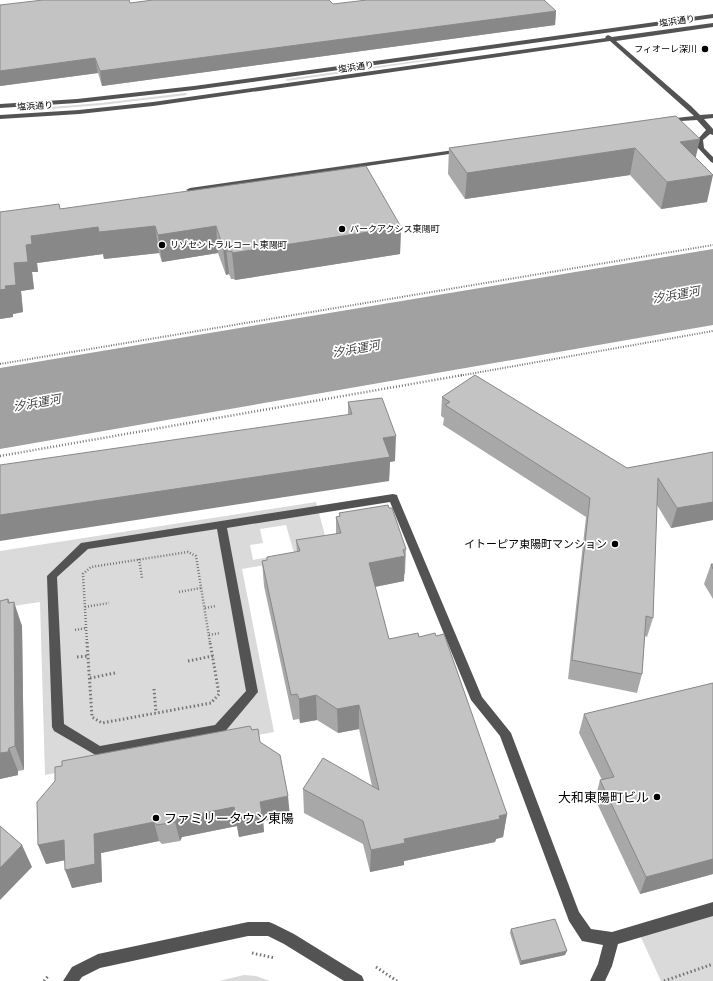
<svg xmlns="http://www.w3.org/2000/svg" width="713" height="981" viewBox="0 0 713 981" font-family="'Space Grotesk','Noto Sans JP',sans-serif">
	<style>
		.green { fill: #dadada; fill-rule: evenodd }
		.water { fill: #a1a1a1 }
		.lines { fill: none; stroke-linecap: round; stroke-linejoin: round }
		.path-far2 { stroke: #757575; stroke-width: 2; stroke-dasharray: 1 1.5; stroke-linecap: butt }
		.path-far1 { stroke: #757575; stroke-width: 2.5; stroke-dasharray: 1 2; stroke-linecap: butt }
		.path { stroke: #757575; stroke-width: 3; stroke-dasharray: 1.5 2.5; stroke-linecap: butt }
		.minor { fill: #535353; fill-rule: evenodd }
		.wall { fill: #a8a8a8 }
		.shaded-wall { fill: #888 }
		.building { fill: #c3c3c3; stroke: #888 }
		.poi-dot { fill: #000; stroke: #fff; stroke-width: 1.5 }
		.labels { text-anchor: middle; stroke-width: 3.5; stroke-linejoin: round; paint-order: stroke }
		.far-street-label { font-size: 9px; fill: #000; stroke: #fff }
		.far-poi-label { font-size: 9px; fill: #000; stroke: #fff; text-anchor: start }
		.poi-label { font-size: 11px; fill: #000; stroke: #fff; text-anchor: end }
		.water-label { font-size: 12px; font-style: italic; fill: #424242; stroke: #fff }
		.near-poi-label { font-size: 13px; fill: #000; stroke: #fff; text-anchor: end }
	</style>
	<rect width="100%" height="100%" fill="#fff"/>
	<path class="green" d="M437,58L439,59L287,81L286,79Z
		M186,93L187,95L101,105L26,111V109L101,103Z
		M316,502L330,554L242,569L274,732L45,775L40,602L0,608V551ZM286,525L294,553L253,560L250,545L263,543L260,529Z
		M713,909V981H661L638,931Z
		M244,975L256,976L270,981H219Z"/>
	<path class="water" d="M713,249V325L0,449V368Z"/>
	<g class="lines">
		<path class="path-far2" d="M0,364L713,245
			M458,376L713,331"/>
		<path class="path-far1" d="M0,456L463,375
			M139,559L142,578
			M179,592L201,588
			M85,607L109,603
			M205,608L216,606
			M75,630L87,628
			M209,635L220,633
			M87,643L83,574L91,567L188,552L196,556L210,643"/>
		<path class="path" d="M87,642L92,717L102,723L211,703L219,694L210,642
			M77,657L88,656
			M188,661L213,656
			M90,678L115,673
			M154,689L156,713
			M252,953L275,958
			M376,967L397,981
			M44,981L49,975
			M664,981L713,964"/>
		<path class="minor" d="M713,14V18L194,90L77,103L0,108V104L77,99L194,86Z
			M713,23V27L616,41L691,106L700,115L713,114V118L704,119L713,129V135L710,134L703,140L704,148L713,157V163L711,162L698,148L697,140L706,130L697,120L665,122L664,121L667,119L694,116L610,41L153,106L79,114L0,119V115L79,110L153,102L606,38L605,37L608,35L612,37Z
			M461,149L464,151L463,152L190,192L186,190L190,188Z
			M393,494L397,495L398,498L482,697L511,733L579,912L591,929L612,932L713,902V916L618,944L612,966L605,981H590L598,964L603,945L582,941L569,921L500,736L471,700L390,502L227,528L258,692L223,734L99,757L54,731L52,727L47,576L81,543ZM217,529L246,691L215,725L100,746L64,724L57,577L88,549Z
			M248,922H269L274,924L294,934L362,976L364,981H344L284,944L268,936H248L100,968L82,977L79,981H63L72,967L98,954Z"/>
	</g>
	<path class="wall" d="M130,3L333,4L556,11L555,25L102,86L98,73L0,86V5Z
		M676,116L696,158L707,202L661,209L630,175L465,199L448,174L449,148Z
		M60,209L401,227L400,254L235,280L234,279H231L229,274L226,275L218,253L162,262L159,253L104,259L103,254L37,263L38,272H32L34,289L21,291L23,312L13,314V317L0,319V212Z
		M442,397L627,468L713,452V520L671,528L657,505L653,618L647,637L645,636L642,674L637,693L568,679L586,517L443,425L444,418L441,416Z
		M348,402L395,461L390,462L389,481L348,415Z
		M389,508L406,549L405,574H404V581L375,587L389,639L419,637L507,814L503,837L496,839L495,842L404,861V865L370,872L363,844L304,813L303,789L372,786L359,729L338,733L317,720L300,723L299,719L293,720L264,586L262,561L267,560L297,552L296,540L336,534V517L339,516V513Z
		M711,564H713V599L704,584Z
		M8,599L22,626L24,770L18,771V775L0,779V601Z
		M713,683V874L640,894L595,799L600,780H602L579,733L584,714Z
		M252,730L290,816L263,821L264,832L239,837L237,826L182,837L180,841L162,844L159,841L101,853L102,882L72,888L65,860L46,864Z
		M511,929L565,955L520,965L510,933Z"/>
	<path class="shaded-wall" d="M556,11L555,25L102,86L100,71Z
		M95,58L98,73L0,86V71Z
		M700,139L694,165L680,142Z
		M635,148L630,175L465,199L467,173Z
		M713,175L707,202L661,209L667,182Z
		M155,226L159,253L104,259L99,232Z
		M216,226L218,253L162,262L158,235Z
		M98,227L103,254L37,263L38,272H32L34,289L21,291L23,312L13,314V317L0,319V290L5,286L14,263L31,236Z
		M401,227L400,254L235,280L232,253Z
		M223,247H226L229,274L226,275Z
		M396,436L395,461L390,462L389,481L0,541V515L383,438Z
		M713,502V520L671,528L677,508Z
		M405,556L404,581L369,588V563Z
		M8,599L14,615V602L22,626L24,770L15,746Z
		M316,695L317,720L300,723L299,699Z
		M359,705V729L338,733L337,709Z
		M9,748L18,771V775L0,779V753Z
		M288,796L290,816L263,821L264,832L239,837L237,826L182,837L180,841L175,822L178,818Z
		M507,814L503,837L496,839L495,842L404,861V865L370,872L371,850L404,839Z
		M154,822L159,841L101,853L102,882L72,888L65,870L94,834Z
		M64,840L71,859L46,864L38,845Z
		M22,845L32,867L0,900V868Z
		M713,859V874L640,894L646,877Z
		M567,951L565,955L520,965L521,961Z"/>
	<path class="building" d="M43,0H129L130,3L153,0H329L333,4L367,0H544L556,11L100,71L95,58L0,71V5Z
		M676,116L700,139L680,142L713,175L667,182L635,148L467,173L449,148Z
		M366,166L401,227L232,253V251L228,252L226,247H223L216,226L158,235L155,226L99,232L98,227L31,236L32,244L26,245L28,262L14,263L16,285L5,286L6,289L0,290V212L59,204L60,209Z
		M475,375L627,468L713,452V502L677,508L658,478L653,618L646,616L642,674L572,660L590,498L445,405L450,402L442,397Z
		M382,398L396,436L383,438L390,457L0,515V465L352,414L348,402Z
		M388,505L389,508H392L406,549L403,550L405,556L369,563L389,639L418,633L419,637L435,633L436,636L444,634L507,814L499,816L500,819L404,839L405,843L371,850L363,821L303,789L323,758L379,790L359,705L337,709L316,695L299,699L297,694L291,695L262,561L267,560V557L300,551L296,540L341,533L336,517L340,516L339,513Z
		M711,564H713V569Z
		M8,599V603L14,602L15,746L9,748L8,752L0,753V601Z
		M713,683V859L646,877L600,780L614,777L584,714Z
		M250,726L252,730L258,729L260,742L280,755L288,796L260,802L262,813L236,818L234,807L178,818L175,822L157,825L154,822L94,834L95,864L65,870L64,840L38,845L37,802L55,781V767L62,766V761Z
		M0,826L22,845L0,868Z
		M555,919L567,951L521,961L511,929Z"/>
	<g class="poi-dot">
		<circle cx="705" cy="49" r="4"/>
		<circle cx="342" cy="229" r="4"/>
		<circle cx="162" cy="245" r="4"/>
		<circle cx="615" cy="544" r="4"/>
		<circle cx="657" cy="797" r="4"/>
		<circle cx="156" cy="818" r="4"/>
	</g>
	<g class="labels">
		<g class="far-street-label">
			<text transform="translate(677 21) rotate(-8)" y="3">塩浜通り</text>
			<text transform="translate(356 67) rotate(-8)" y="3">塩浜通り</text>
			<text transform="translate(35 106) rotate(-3)" y="3">塩浜通り</text>
		</g>
		<g class="far-poi-label">
			<text x="697" y="52" text-anchor="end">フィオーレ深川</text>
			<text x="350" y="232">パークアクシス東陽町</text>
			<text x="170" y="248">リゾセントラルコート東陽町</text>
		</g>
		<g class="poi-label">
			<text x="607" y="548">イトーピア東陽町マンション</text>
		</g>
		<g class="water-label">
			<text transform="translate(676 295) rotate(-10)" y="4">汐浜運河</text>
			<text transform="translate(356 349) rotate(-10)" y="4">汐浜運河</text>
			<text transform="translate(37 403) rotate(-10)" y="4">汐浜運河</text>
		</g>
		<g class="near-poi-label">
			<text x="649" y="802">大和東陽町ビル</text>
			<text x="164" y="823" text-anchor="start">ファミリータウン東陽</text>
		</g>
	</g>
</svg>
